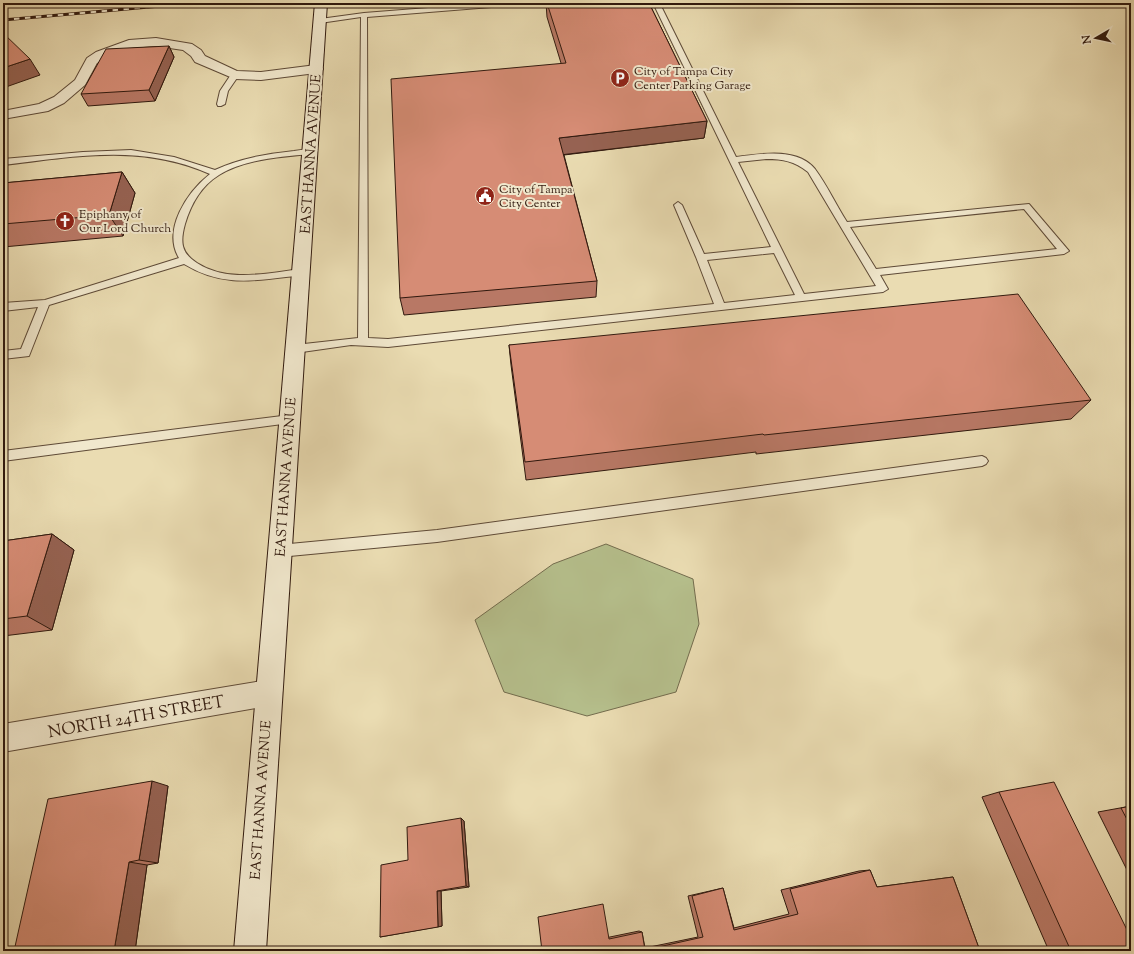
<svg xmlns="http://www.w3.org/2000/svg" width="1134" height="954" viewBox="0 0 1134 954" font-family="'Sorts Mill Goudy',serif">
	<style>
		.green { fill: #b6c08d; stroke: #736c4e }
		.lines { fill: none; stroke-linecap: round; stroke-linejoin: round }
		.lane-casing { stroke: #5e4a37; stroke-width: 2 }
		.street-casing { stroke: #5e4a37; stroke-width: 2 }
		.secondary-casing { stroke: #30190e; stroke-width: 2 }
		.lane { fill: #f1e8cd; fill-rule: evenodd }
		.street { fill: #f1e8cd; fill-rule: evenodd }
		.secondary { fill: #f1e8cd; fill-rule: evenodd }
		.rail-casing { stroke: #30190e; stroke-width: 3 }
		.rail { stroke: #f1e8cd; stroke-width: 2; stroke-dasharray: 5.5; stroke-linecap: butt }
		.wall { fill: #b87865; stroke: #30190e }
		.shaded-wall { fill: #966252; stroke: #30190e }
		.building { fill: #d68c75; stroke: #30190e }
		.labels { text-anchor: middle; stroke-width: 4; stroke-linejoin: round; paint-order: stroke }
		.far-poi-label { font-size: 12px; fill: #30190e; stroke: #f1e8cd; text-anchor: start }
		.street-label { font-size: 14px; fill: #30190e; stroke: #f1e8cd }
		.near-street-label { font-size: 17px; fill: #30190e; stroke: #f1e8cd }
	</style>
	<rect width="100%" height="100%" fill="#eadcb2"/>
	<filter id="stains"><feTurbulence type="fractalNoise" baseFrequency=".005" numOctaves="4"/><feColorMatrix values="0 0 0 0 .2 0 0 0 0 .09 0 0 0 0 .02 0 0 0 .5 -.17"/></filter>
	<radialGradient id="worn" r=".72"><stop offset=".6" stop-color="#630" stop-opacity="0"/><stop offset="1" stop-color="#630" stop-opacity=".3"/></radialGradient>
	<path class="green" d="M606,544L693,579L699,624L676,692L587,716L504,692L475,620L553,564Z"/>
	<g class="lines">
		<defs>
			<path id="lane" d="M492,3H520L517,5L367,17L368,338L388,339L714,304L696,257L674,205L678,202L682,205L704,254L771,247L655,7L652,3H659L661,6L736,157C760,154 797,147 815,169C827,185 836,205 847,222L1029,204L1069,251L1064,254L880,275L888,289L883,292L388,347L351,345L295,353L291,352L290,349L291,346L295,345L358,338L361,17L320,23L317,21L320,19L364,13ZM766,159C783,159 794,161 808,172L876,286L804,294L738,162ZM1024,209L1057,249L876,269L850,227ZM774,253L795,295L724,303L707,260Z
				M232,73H235L239,75L228,91L225,104L221,106H218L217,104L220,91Z
				M131,150L174,157L215,170C240,158 267,154 294,151C300,150 307,149 313,150L314,152L313,154H310C280,157 245,159 219,175C201,186 191,204 185,224C180,242 181,253 197,263C228,283 267,273 301,269L306,272C302,277 292,276 286,277C247,282 218,285 184,264L49,305L29,356L3,359V351L21,349L38,307L3,311V303L45,300L179,258C162,230 187,192 210,174C140,143 75,157 3,165V159L83,152Z
				M290,415L294,416L296,419L294,422L290,423L3,461V451Z
				M982,456L986,458L988,461L986,464L982,466L437,542L279,557L274,555L273,551L274,547L279,545L437,530Z"/>
			<path id="street" d="M156,38L192,44L201,50L205,56L237,71L261,72L316,65L321,66L323,69L321,72L316,73L261,80L235,79L195,62L191,56L183,50L156,46L131,48L106,58L97,63L85,85L64,103L48,111L3,119V111L39,104L54,97L75,80L87,58L96,52L129,40Z
				M268,680L277,684L281,693L277,702L268,706L3,752V724Z"/>
			<path id="secondary" d="M315,3H327L266,951H234Z"/>
		</defs>
		<use href="#lane" class="lane-casing"/>
		<use href="#street" class="street-casing"/>
		<use href="#secondary" class="secondary-casing"/>
		<use href="#lane" class="lane"/>
		<use href="#street" class="street"/>
		<use href="#secondary" class="secondary"/>
		<defs>
			<path id="rail" d="M3,20L194,3"/>
		</defs>
		<use href="#rail" class="rail-casing"/>
		<use href="#rail" class="rail"/>
	</g>
	<path class="wall" d="M546,3H649L707,121L704,138L564,155L597,281L596,297L404,315L400,298L561,63L547,17Z
		M169,46L174,57L155,101L88,106L81,94Z
		M122,172L135,193L123,236L3,247V183Z
		M509,345L1091,400L1071,419L756,454V452L526,480L511,365Z
		M52,534L74,550L52,630L3,636V541Z
		M168,786L158,863L147,865L135,951H14Z
		M999,792L1131,951H1049L982,797Z
		M1131,806V878L1098,812Z
		M464,821L469,887L441,891L442,926L380,937L408,860Z
		M870,870L877,887L953,877L980,951H542L639,931L642,932L645,948L698,937L688,896L723,888L734,928L789,914L781,890L859,871Z"/>
	<path class="shaded-wall" d="M169,46L174,57L155,101L149,90Z
		M30,59L40,75L3,88V68Z
		M707,121L704,138L560,155L559,138Z
		M122,172L135,193L123,236L109,215Z
		M52,534L74,550L52,630L27,616Z
		M152,781L168,786L158,863L139,860Z
		M461,818L464,821L469,887L466,886Z
		M129,862L147,865L135,951H114Z
		M437,891H441L442,926L438,927Z"/>
	<path class="building" d="M547,3H649L707,121L559,138L597,281L400,298L391,79L566,63Z
		M3,33L30,59L3,68Z
		M169,46L149,90L81,94L106,49Z
		M122,172L109,215L3,224V183Z
		M1018,294L1091,400L764,435L763,434L525,462L509,345Z
		M52,534L27,616L3,619V541Z
		M152,781L139,860L129,862L114,951H14L48,799Z
		M1054,782L1131,938V951H1071L999,792Z
		M1131,806V827L1121,808Z
		M461,818L466,886L437,891L438,927L380,937L381,865L408,860L407,827Z
		M870,870L877,887L953,877L980,951H542L538,917L603,904L609,939L642,932L645,950L703,937L692,896L723,888L734,930L798,914L790,889Z"/>
	<defs>
		<symbol id="parking-disc" viewBox="-11 -11 22 22"><circle r="9.5" fill="#8f2418" stroke="#f1e8cd"/><path d="M-3.5-5.5H1a3.5 3.5 0 0 1 0 7H-1V5.5H-3.5ZM-1-3.4V-.6H.8a1.4 1.4 0 0 0 0-2.8Z" fill="#fff"/></symbol>
		<symbol id="civic-disc" viewBox="-11 -11 22 22"><circle r="9.5" fill="#8f2418" stroke="#f1e8cd"/><path d="M-.6-6.5H3V-4.5H.6V-3L4-1V1h2V6H-6V1h2V-1L-.6-3ZM-1.2 2.5V6h2.4V2.5Z" fill="#fff"/></symbol>
		<symbol id="church-disc" viewBox="-11 -11 22 22"><circle r="9.5" fill="#8f2418" stroke="#f1e8cd"/><path d="M-1.2-6h2.4v3.5h3.3v2.4h-3.3V6h-2.4V-.1h-3.3v-2.4h3.3Z" fill="#fff"/></symbol>
	</defs>
	<g fill-rule="evenodd">
		<use href="#parking-disc" x="609" y="67" width="22" height="22"/>
		<use href="#civic-disc" x="474" y="185" width="22" height="22"/>
		<use href="#church-disc" x="54" y="210" width="22" height="22"/>
	</g>
	<g class="labels">
		<g class="far-poi-label">
			<text x="634" y="75">City of Tampa City<tspan x="634" dy="14">Center Parking Garage</tspan></text>
			<text x="499" y="193">City of Tampa<tspan x="499" dy="14">City Center</tspan></text>
			<text x="79" y="218">Epiphany of<tspan x="79" dy="14">Our Lord Church</tspan></text>
		</g>
		<g class="street-label">
			<text transform="translate(310 154) rotate(-86)" y="5">EAST HANNA AVENUE</text>
			<text transform="translate(285 477) rotate(-86)" y="5">EAST HANNA AVENUE</text>
			<text transform="translate(260 800) rotate(-86)" y="5">EAST HANNA AVENUE</text>
		</g>
		<g class="near-street-label">
			<text transform="translate(136 716) rotate(-10)" y="6">NORTH 24TH STREET</text>
		</g>
	</g>
	<rect width="1134" height="954" fill="none" stroke="#eadcb2" stroke-width="16"/>
	<rect x="4" y="4" width="1126" height="946" fill="none" stroke="#30190e" stroke-width="2"/>
	<rect x="8" y="8" width="1118" height="938" fill="none" stroke="#30190e"/>
	<g transform="translate(1096 38) rotate(261)" stroke="#f1e8cd" stroke-width="3" paint-order="stroke">
	<path d="M0-3L7 15L0 10L-7 15Z" fill="#30190e"/>
	<text y="-6" font-size="11" font-weight="bold" text-anchor="middle" fill="#30190e">N</text>
	</g>
	<rect width="100%" height="100%" filter="url(#stains)"/>
	<rect width="100%" height="100%" fill="url(#worn)"/>
</svg>
